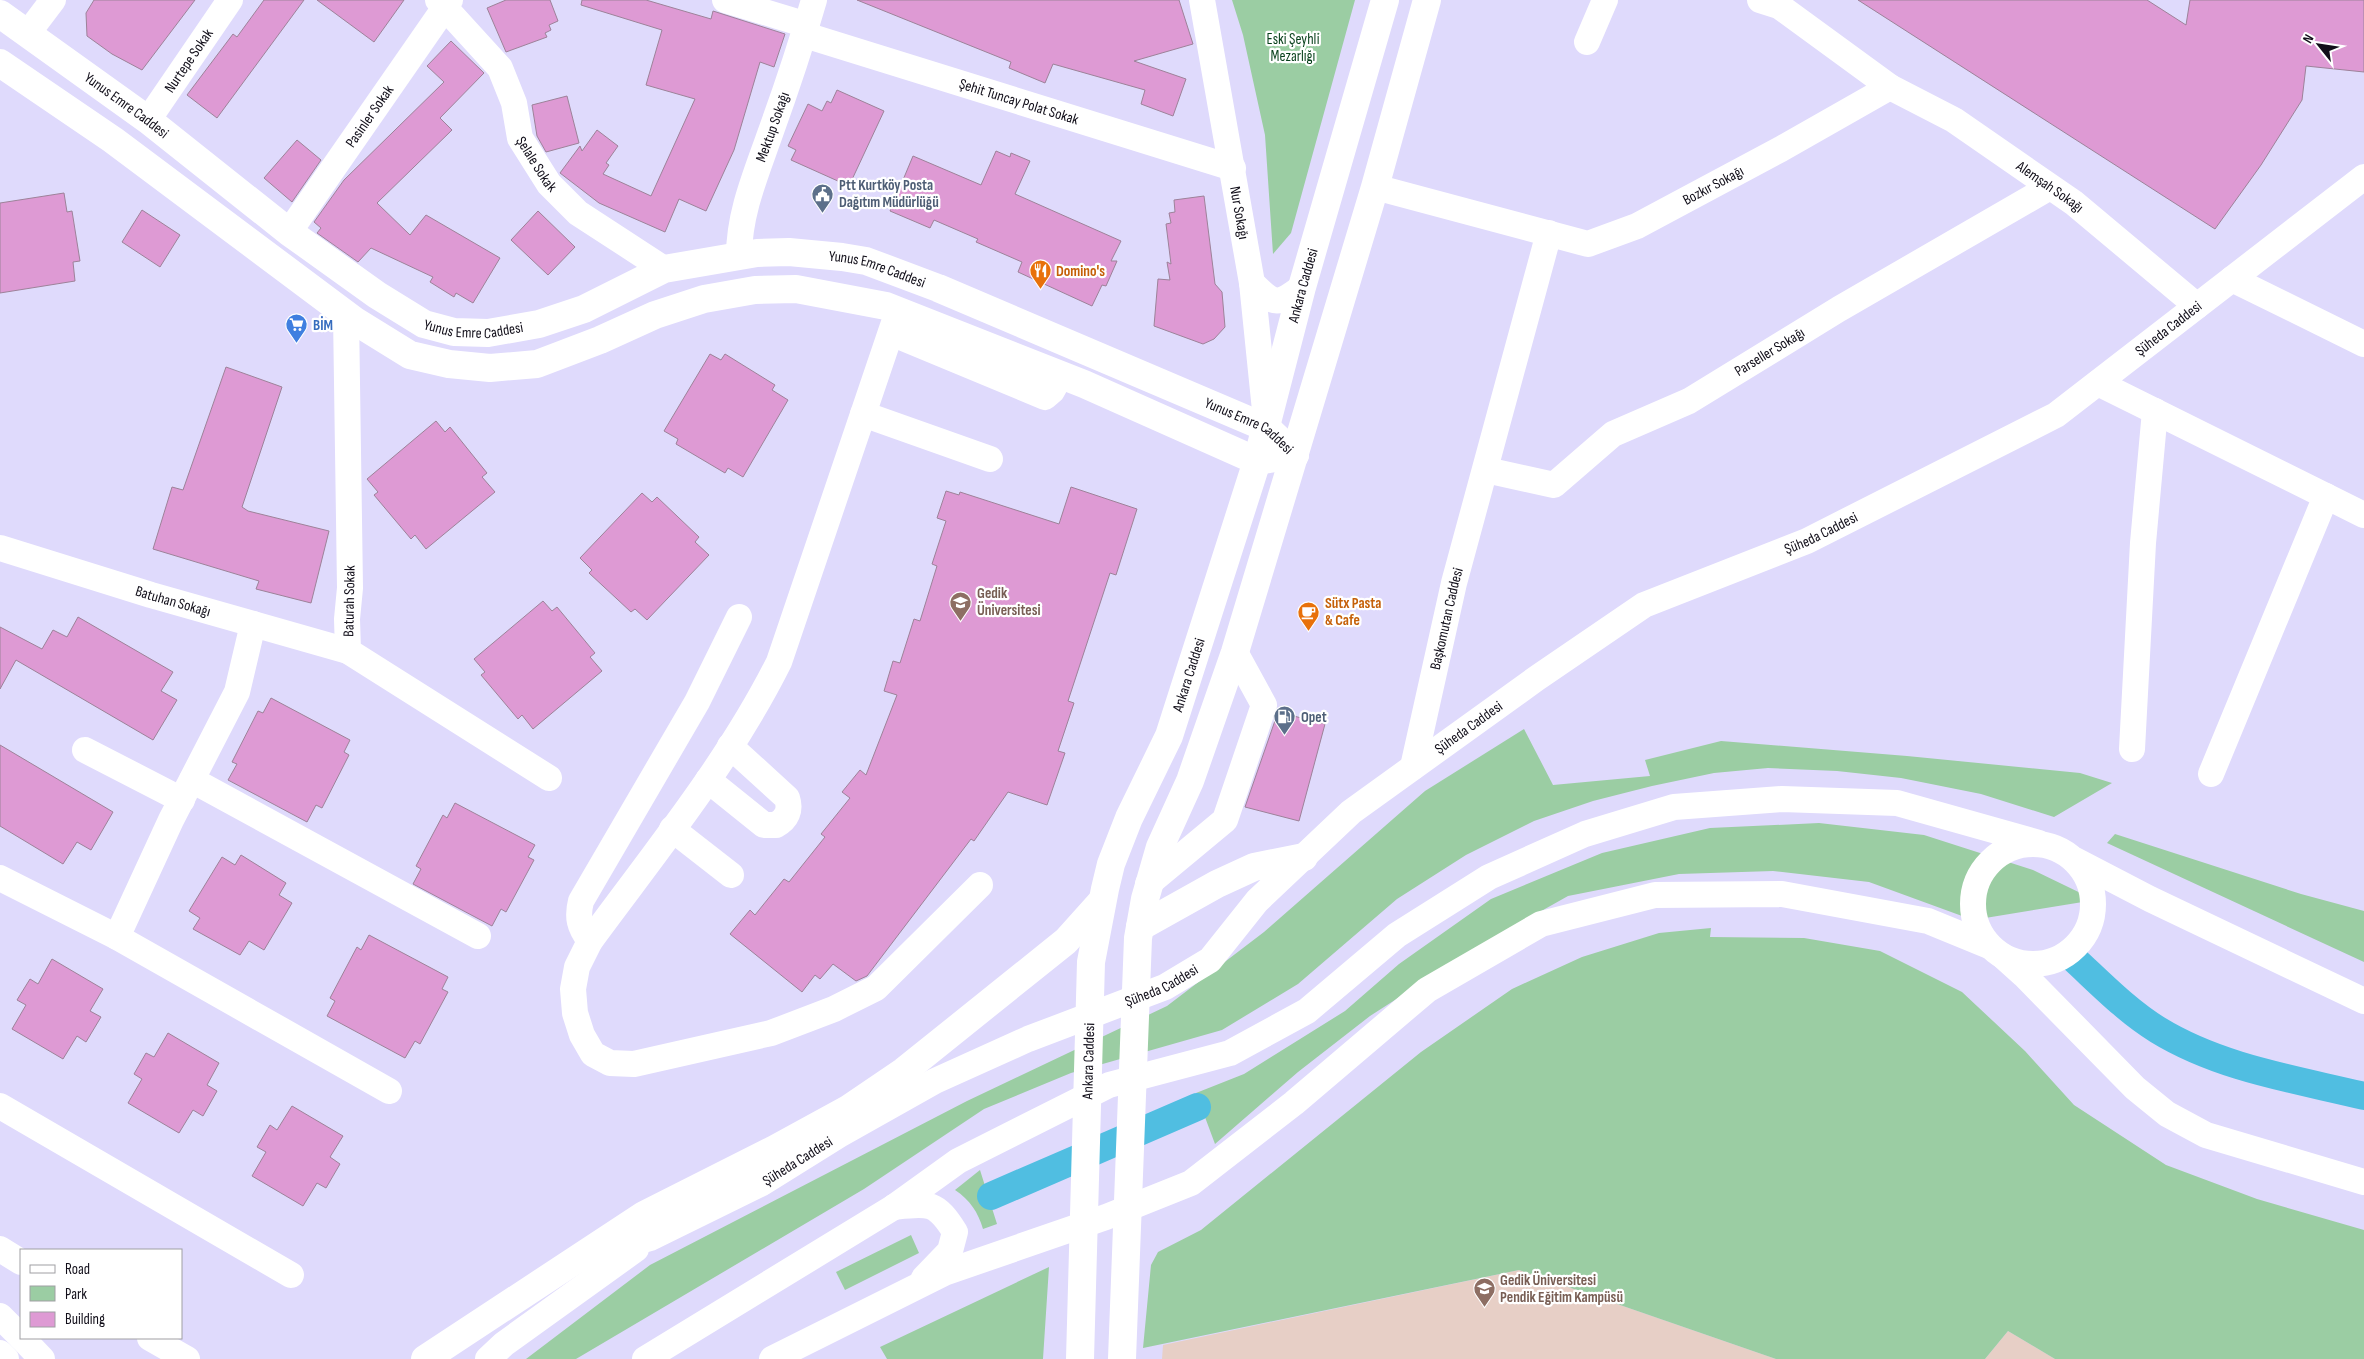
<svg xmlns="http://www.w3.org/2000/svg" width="2364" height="1359" viewBox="0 0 2364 1359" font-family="'Sofia Sans Condensed',sans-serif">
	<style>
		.education { fill: #e7cfc6 }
		.green { fill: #9bcda3 }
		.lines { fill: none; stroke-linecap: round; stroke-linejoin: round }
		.canal { stroke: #50bee1; stroke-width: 28 }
		.building { fill: #de9ad4; stroke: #9d8299 }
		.minor { stroke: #fff; stroke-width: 26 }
		.major { stroke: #fff; stroke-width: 28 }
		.labels { text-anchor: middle; stroke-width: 4.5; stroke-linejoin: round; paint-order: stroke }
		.park-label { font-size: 15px; fill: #063f1a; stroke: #fff }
		.street-label { font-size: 15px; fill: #110e19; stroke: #fff }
		.service-label { font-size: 15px; font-weight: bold; fill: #4e5e75; stroke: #fff; text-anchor: start }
		.food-label { font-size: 15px; font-weight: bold; fill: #c56008; stroke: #fff; text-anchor: start }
		.shop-label { font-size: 15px; font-weight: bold; fill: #366cbe; stroke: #fff; text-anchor: start }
		.education-label { font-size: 15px; font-weight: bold; fill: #785e54; stroke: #fff; text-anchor: start }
	</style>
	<rect width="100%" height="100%" fill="#dfdafc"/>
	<path class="education" d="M1519,1270L1776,1359H1162L1163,1345Z
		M2008,1331L2055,1359H1985Z"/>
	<path class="green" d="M1232,0H1355L1291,233L1273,254L1265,135L1243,35Z
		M1524,729L1553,785L1650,776L1645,760L1721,741L1907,756L2080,773L2112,783L2054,817L1981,794L1901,778L1837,771L1768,768L1714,773L1652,786L1593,801L1534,821L1466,855L1397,899L1298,984L1222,1030L1071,1073L984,1109L864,1189L576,1359H526L650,1265L967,1101L1167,1006L1264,932L1425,791Z
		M1819,823L1924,835L2033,870L2095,900L1973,920L1869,882L1773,871L1679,874L1568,896L1479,946L1370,1016L1298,1072L1215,1144L1196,1093L1244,1074L1345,1011L1399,964L1491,899L1602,853L1710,828Z
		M2115,834L2301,894L2364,911V962L2107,843Z
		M1711,928L1710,937L1804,938L1880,951L1962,992L2025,1051L2074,1105L2166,1165L2257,1199L2364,1230V1359H2055L2008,1331L1985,1359H1776L1519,1270L1143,1348L1151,1265L1158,1252L1201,1230L1421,1052L1512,989L1582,957L1659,933Z
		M980,1170L997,1224L983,1229C978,1212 970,1200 955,1190Z
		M911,1235L919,1253L845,1290L836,1272Z
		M1049,1267L1043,1359H887L880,1347Z"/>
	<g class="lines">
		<path class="canal" d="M2074,959C2100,983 2127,1011 2158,1030C2220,1068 2294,1079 2364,1096
			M991,1196L1197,1107"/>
	</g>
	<path class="building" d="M94,0H195L142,70L112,54L87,36L86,13Z
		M264,0H304L217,118L187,95L233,34L237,37Z
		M317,0H404L374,42Z
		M506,0H550L558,21L549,25L551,30L545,33L547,37L506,52L487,8Z
		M582,0H646L711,19L713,11L785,34L774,67L760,62L734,150L706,211L679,199L665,232L599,203L560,173L580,146L582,151L597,130L618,146L606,163L609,165L603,174L651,196L695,99L646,85L662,30L581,5Z
		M857,0H1179L1193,44L1134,61L1186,79L1173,116L1141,104L1145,90L1053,64L1045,83L1009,68L1011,62Z
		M1858,0H2147L2186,25L2190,0H2364V72L2306,66L2302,100L2261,165L2215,229Z
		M451,41L484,73L440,118L452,130L377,203L410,235L426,215L500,258L473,303L456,293L454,297L430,282L433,277L371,248L358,262L317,233L321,228L314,222L344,180L444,82L427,66Z
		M837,90L884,111L849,186L791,160L796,150L788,146L808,104L822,111L827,101L831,103Z
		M567,96L579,143L546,152L537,136L532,105Z
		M297,140L321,160L292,202L264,178Z
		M996,151L1010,157L1011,153L1030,161L1015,194L1121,241L1111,261H1117L1106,286L1102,285L1092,306L1018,272L1022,262L976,242L978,239L934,220L930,228L890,211L913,156L981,185Z
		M64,193L67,212L72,211L80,261L73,262L75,281L0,293V203Z
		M1204,196L1215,284L1222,292L1225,327L1214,339L1203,344L1154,326L1158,279L1170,280L1167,262L1171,264L1166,224L1171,223L1169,213L1175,212L1174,200Z
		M142,210L180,235L160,267L122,242Z
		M538,211L575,247L548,275L511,240Z
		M710,354L721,360L725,354L775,385L772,390L788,400L743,477L728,468L725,473L676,444L678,439L664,431Z
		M226,367L282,387L242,507L248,511L329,531L311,603L256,589L259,581L153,549L172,487L183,490Z
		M436,421L445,432L450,427L487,473L482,477L495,492L426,549L415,535L411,539L374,495L378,492L367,479Z
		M1071,487L1137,509L1116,575L1110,573L1068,701L1074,703L1058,751L1065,753L1047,805L1008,792L974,841L971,839L867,976L856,981L833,964L820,979L815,975L802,992L730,934L750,910L755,915L784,879L789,882L825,837L821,834L850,798L842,792L860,770L866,775L897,695L884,691L893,661L900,663L914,619L920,621L937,566L932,564L946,521L937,518L946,491L959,495L960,492L1059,524Z
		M642,493L652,502L657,497L699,537L695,542L709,555L647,620L635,609L631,612L589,573L592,570L580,558Z
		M543,601L552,611L557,607L595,653L590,657L602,671L533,729L522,715L518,719L481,675L485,672L474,659Z
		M78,617L173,672L161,691L177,700L153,740L16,660L0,689V627L42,649L53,630L67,637Z
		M271,698L350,740L344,752L349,755L322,808L316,805L307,822L228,780L237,764L232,762L258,711L263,713Z
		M1278,712L1325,724L1299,821L1245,807Z
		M0,745L113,812L91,850L77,842L63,864L0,826Z
		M455,803L535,845L528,857L534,860L506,912L501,909L492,926L413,884L421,869L416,866L443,815L447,818Z
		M241,855L286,883L279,895L292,903L264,950L249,941L240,955L193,929L200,918L189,911L222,857L235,865Z
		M369,935L448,977L442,989L448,992L420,1044L415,1041L405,1058L327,1016L335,1001L330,998L357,947L361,950Z
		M52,959L103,989L90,1011L101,1017L86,1042L77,1036L63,1059L12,1029L26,1005L17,1000L30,979L38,984Z
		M168,1033L219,1063L207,1085L217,1091L203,1116L193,1110L179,1133L128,1103L142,1079L134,1074L146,1053L154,1057Z
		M292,1106L343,1136L330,1157L340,1164L326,1188L317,1183L303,1206L252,1176L266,1152L257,1147L270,1125L277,1130Z"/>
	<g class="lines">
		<g class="minor">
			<path id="s1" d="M438,0L500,68L514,103L520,138L549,184L578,213L664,269"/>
			<path d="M725,0L807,25"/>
			<path id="s2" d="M1202,0L1252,283L1266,420"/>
			<path d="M28,33L53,0"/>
			<path id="s3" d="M805,35L1233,168"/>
			<path d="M1587,42L1605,0"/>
			<path id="s4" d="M1890,87L1954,120L2074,203L2197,306"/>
			<path id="s5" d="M148,120L230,0"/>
			<path id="s6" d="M1375,187L1588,244L1637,226L1781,149L1890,87L1779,6L1760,0"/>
			<path id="s7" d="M289,232L450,0"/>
			<path id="s8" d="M739,256C739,213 756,174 770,134C786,90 801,45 814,0"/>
			<path d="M2232,279L2364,344"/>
			<path d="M1252,283C1274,305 1277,306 1302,287"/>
			<path d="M898,311L779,662C729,762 656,851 590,941L577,967L573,989L575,1013L582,1035L593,1054L610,1063L634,1064L771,1033L834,1009L876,988L980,885"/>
			<path d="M346,314L350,588L347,619L348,651L549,778"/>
			<path d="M891,333L1045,397L1052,391L1061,375"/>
			<path d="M2098,383L2364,515"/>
			<path d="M863,414L990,459"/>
			<path id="s9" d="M1486,470L1554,485L1613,434L1689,401L1839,309L2050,187"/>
			<path id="s10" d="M0,548L151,595L348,651"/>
			<path d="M2132,749L2143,543L2155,411"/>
			<path d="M85,750L182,800"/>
			<path id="s11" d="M1413,767L1454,583L1549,233"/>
			<path d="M2211,774L2326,496"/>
			<path d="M192,780L478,936"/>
			<path d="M708,780L764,825H776C787,819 791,810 787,798L730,746"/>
			<path d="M672,829L731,875"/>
			<circle cx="2033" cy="904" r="60"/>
			<path d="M2075,860L2150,899L2364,1001"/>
			<path d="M0,878L117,937L389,1091"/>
			<path d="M1148,884L1225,820L1264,705L1235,652"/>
			<path d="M117,937L171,820L237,692L253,624"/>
			<path d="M590,941C579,927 577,917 581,901L697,702L739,617"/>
			<path d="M2004,957L2024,975L2135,1088L2167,1114L2206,1135L2364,1182"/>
			<path d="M0,1106L291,1275"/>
			<path d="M894,1207C928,1203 936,1201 955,1232L950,1251L924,1278"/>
			<path d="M0,1249L21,1262"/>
			<path id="s12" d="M588,1256L650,1238L762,1183L839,1135L935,1081L1028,1039L1165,987L1210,960L1257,901L1351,812L1537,678L1644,605L1807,541L2056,415L2364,177"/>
			<path d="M0,1316L21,1337"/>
			<path d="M22,1338L42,1359"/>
			<path d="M150,1338L187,1359"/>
			<path d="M0,1353L6,1359"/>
			<path d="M488,1359L504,1344L636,1249"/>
			<path d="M645,1359L894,1207L958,1161L1109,1085L1230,1053L1307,1011L1397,935L1489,877L1585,834L1674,807L1782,799L1897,803L2039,843"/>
			<path d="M772,1359L944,1273L1106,1217L1191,1183L1294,1103L1427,990L1541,924L1655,895L1782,894L1928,921L1989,946"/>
		</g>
		<g class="major">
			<path id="s13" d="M0,14L148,120L289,232L377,295L424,324L454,332L488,333L539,324L584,309L664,269L757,253L789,252L842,257L866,261L938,288L1267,428L1295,455"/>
			<path d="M0,63L113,140L355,321L410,355L449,364L490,368L537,364L600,340L655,315L704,299L755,290L796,289L886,306L1084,384L1257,461L1295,455"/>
			<path d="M1140,927L1217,884L1254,867L1304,857"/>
			<path d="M425,1359L644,1215L773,1150L848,1109L904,1071L1066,941L1101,902"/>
			<path id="s14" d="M1080,1359L1091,962L1105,889L1111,864L1129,818L1169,736L1257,461L1302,287L1385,0"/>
			<path d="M1122,1359L1138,938L1145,899L1160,847L1190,781L1235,652L1375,187L1427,0"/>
		</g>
	</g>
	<defs>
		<symbol id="civic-pin" viewBox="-11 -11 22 30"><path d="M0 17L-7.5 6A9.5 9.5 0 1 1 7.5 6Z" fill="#5c6f8a" stroke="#fff"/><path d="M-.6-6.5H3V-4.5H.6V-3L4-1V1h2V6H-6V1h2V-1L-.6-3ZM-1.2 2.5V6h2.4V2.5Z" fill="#fff"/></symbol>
		<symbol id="restaurant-pin" viewBox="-11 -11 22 30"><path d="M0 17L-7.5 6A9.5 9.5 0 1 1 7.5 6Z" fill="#e8710a" stroke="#fff"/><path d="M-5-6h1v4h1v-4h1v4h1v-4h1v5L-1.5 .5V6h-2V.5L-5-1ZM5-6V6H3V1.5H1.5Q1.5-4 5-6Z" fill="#fff"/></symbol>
		<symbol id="supermarket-pin" viewBox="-11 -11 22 30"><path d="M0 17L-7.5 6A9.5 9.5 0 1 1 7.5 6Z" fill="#3f7fe0" stroke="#fff"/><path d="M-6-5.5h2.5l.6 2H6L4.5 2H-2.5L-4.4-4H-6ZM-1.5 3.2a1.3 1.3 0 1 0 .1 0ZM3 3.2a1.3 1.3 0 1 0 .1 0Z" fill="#fff"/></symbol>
		<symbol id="school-pin" viewBox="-11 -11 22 30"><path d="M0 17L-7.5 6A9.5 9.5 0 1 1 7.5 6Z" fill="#8d6e63" stroke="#fff"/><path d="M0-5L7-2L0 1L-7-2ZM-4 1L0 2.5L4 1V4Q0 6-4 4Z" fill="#fff"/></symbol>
		<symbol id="cafe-pin" viewBox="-11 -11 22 30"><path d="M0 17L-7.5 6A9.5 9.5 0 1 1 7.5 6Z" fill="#e8710a" stroke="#fff"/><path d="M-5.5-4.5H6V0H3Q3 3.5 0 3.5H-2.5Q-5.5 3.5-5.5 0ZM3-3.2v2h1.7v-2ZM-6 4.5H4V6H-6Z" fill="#fff"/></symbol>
		<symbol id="fuel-pin" viewBox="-11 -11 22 30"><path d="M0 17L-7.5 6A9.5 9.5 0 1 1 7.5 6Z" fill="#5c6f8a" stroke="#fff"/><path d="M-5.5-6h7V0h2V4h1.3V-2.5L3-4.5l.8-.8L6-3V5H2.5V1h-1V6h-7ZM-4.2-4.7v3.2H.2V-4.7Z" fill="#fff"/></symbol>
		<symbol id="university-pin" viewBox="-11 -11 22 30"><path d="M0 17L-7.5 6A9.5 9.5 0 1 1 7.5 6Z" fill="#8d6e63" stroke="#fff"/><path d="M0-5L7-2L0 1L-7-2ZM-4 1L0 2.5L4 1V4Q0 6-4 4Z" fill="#fff"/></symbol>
	</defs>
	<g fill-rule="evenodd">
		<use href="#civic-pin" x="810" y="182" width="25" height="34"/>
		<use href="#restaurant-pin" x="1028" y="258" width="25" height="34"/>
		<use href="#supermarket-pin" x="284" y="312" width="25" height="34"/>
		<use href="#school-pin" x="948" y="590" width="25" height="34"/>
		<use href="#cafe-pin" x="1296" y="600" width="25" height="34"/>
		<use href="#fuel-pin" x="1272" y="704" width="25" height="34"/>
		<use href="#university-pin" x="1472" y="1276" width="25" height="34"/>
	</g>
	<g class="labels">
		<g class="park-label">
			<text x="1293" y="44">Eski Şeyhli<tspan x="1293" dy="17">Mezarlığı</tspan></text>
		</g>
		<g class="street-label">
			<text dy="5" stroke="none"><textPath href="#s5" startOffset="72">Nurtepe Sokak</textPath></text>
			<text dy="5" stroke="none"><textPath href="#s3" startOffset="224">Şehit Tuncay Polat Sokak</textPath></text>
			<text dy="5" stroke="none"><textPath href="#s13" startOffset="156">Yunus Emre Caddesi</textPath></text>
			<text dy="5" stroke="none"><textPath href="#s7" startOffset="141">Pasinler Sokak</textPath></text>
			<text dy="5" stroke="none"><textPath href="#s8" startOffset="134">Mektup Sokağı</textPath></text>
			<text dy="5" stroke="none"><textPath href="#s1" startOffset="196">Şelale Sokak</textPath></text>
			<text dy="5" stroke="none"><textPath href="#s6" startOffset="359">Bozkır Sokağı</textPath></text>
			<text dy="5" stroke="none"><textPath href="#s4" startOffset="189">Alemşah Sokağı</textPath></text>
			<text dy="5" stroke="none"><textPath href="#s2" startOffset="216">Nur Sokağı</textPath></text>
			<text dy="5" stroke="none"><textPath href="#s13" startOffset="996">Yunus Emre Caddesi</textPath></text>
			<text dy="5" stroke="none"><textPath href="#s14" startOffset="1108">Ankara Caddesi</textPath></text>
			<text dy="5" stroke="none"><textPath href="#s13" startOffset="576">Yunus Emre Caddesi</textPath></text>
			<text dy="5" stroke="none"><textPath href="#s12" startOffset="1851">Şüheda Caddesi</textPath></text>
			<text dy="5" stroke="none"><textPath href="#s9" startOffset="325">Parseller Sokağı</textPath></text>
			<text dy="5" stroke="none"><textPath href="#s13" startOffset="1401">Yunus Emre Caddesi</textPath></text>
			<text dy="5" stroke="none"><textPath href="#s12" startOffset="1446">Şüheda Caddesi</textPath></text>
			<text dy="5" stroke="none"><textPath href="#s10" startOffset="181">Batuhan Sokağı</textPath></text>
			<text transform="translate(349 601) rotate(-89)" y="5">Baturah Sokak</text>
			<text dy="5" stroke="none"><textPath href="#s11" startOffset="152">Başkomutan Caddesi</textPath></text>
			<text dy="5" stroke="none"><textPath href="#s14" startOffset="702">Ankara Caddesi</textPath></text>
			<text dy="5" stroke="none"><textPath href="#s12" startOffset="1041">Şüheda Caddesi</textPath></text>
			<text dy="5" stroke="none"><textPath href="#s12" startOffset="636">Şüheda Caddesi</textPath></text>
			<text dy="5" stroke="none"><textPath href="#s14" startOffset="298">Ankara Caddesi</textPath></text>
			<text dy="5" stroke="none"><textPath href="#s12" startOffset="231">Şüheda Caddesi</textPath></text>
		</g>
		<g class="service-label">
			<text x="839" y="190">Ptt Kurtköy Posta<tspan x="839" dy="17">Dağıtım Müdürlüğü</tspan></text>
			<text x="1301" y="722">Opet</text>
		</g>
		<g class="food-label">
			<text x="1056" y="276">Domino's</text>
			<text x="1325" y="608">Sütx Pasta<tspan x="1325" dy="17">&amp; Cafe</tspan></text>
		</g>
		<g class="shop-label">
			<text x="313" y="330">BİM</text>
		</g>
		<g class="education-label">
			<text x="977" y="598">Gedik<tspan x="977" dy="17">Üniversitesi</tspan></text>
			<text x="1500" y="1285">Gedik Üniversitesi<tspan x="1500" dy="17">Pendik Eğitim Kampüsü</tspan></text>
		</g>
	</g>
	<rect x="20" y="1249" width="162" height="90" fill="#ffffff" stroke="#a09fa3"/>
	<rect x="30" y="1265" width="25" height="8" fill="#ffffff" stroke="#a09fa3"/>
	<text x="65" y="1274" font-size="15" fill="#110e19">Road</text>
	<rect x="30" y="1286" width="25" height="15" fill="#9bcda3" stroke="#a09fa3"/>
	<text x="65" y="1299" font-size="15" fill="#110e19">Park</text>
	<rect x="30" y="1312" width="25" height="15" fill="#de9ad4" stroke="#a09fa3"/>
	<text x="65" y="1324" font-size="15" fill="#110e19">Building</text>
	<g transform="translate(2319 45) rotate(300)" stroke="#ffffff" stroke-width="4" paint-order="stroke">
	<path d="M0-4L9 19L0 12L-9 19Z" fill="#110e19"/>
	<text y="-8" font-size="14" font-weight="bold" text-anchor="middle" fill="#110e19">N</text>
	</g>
</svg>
